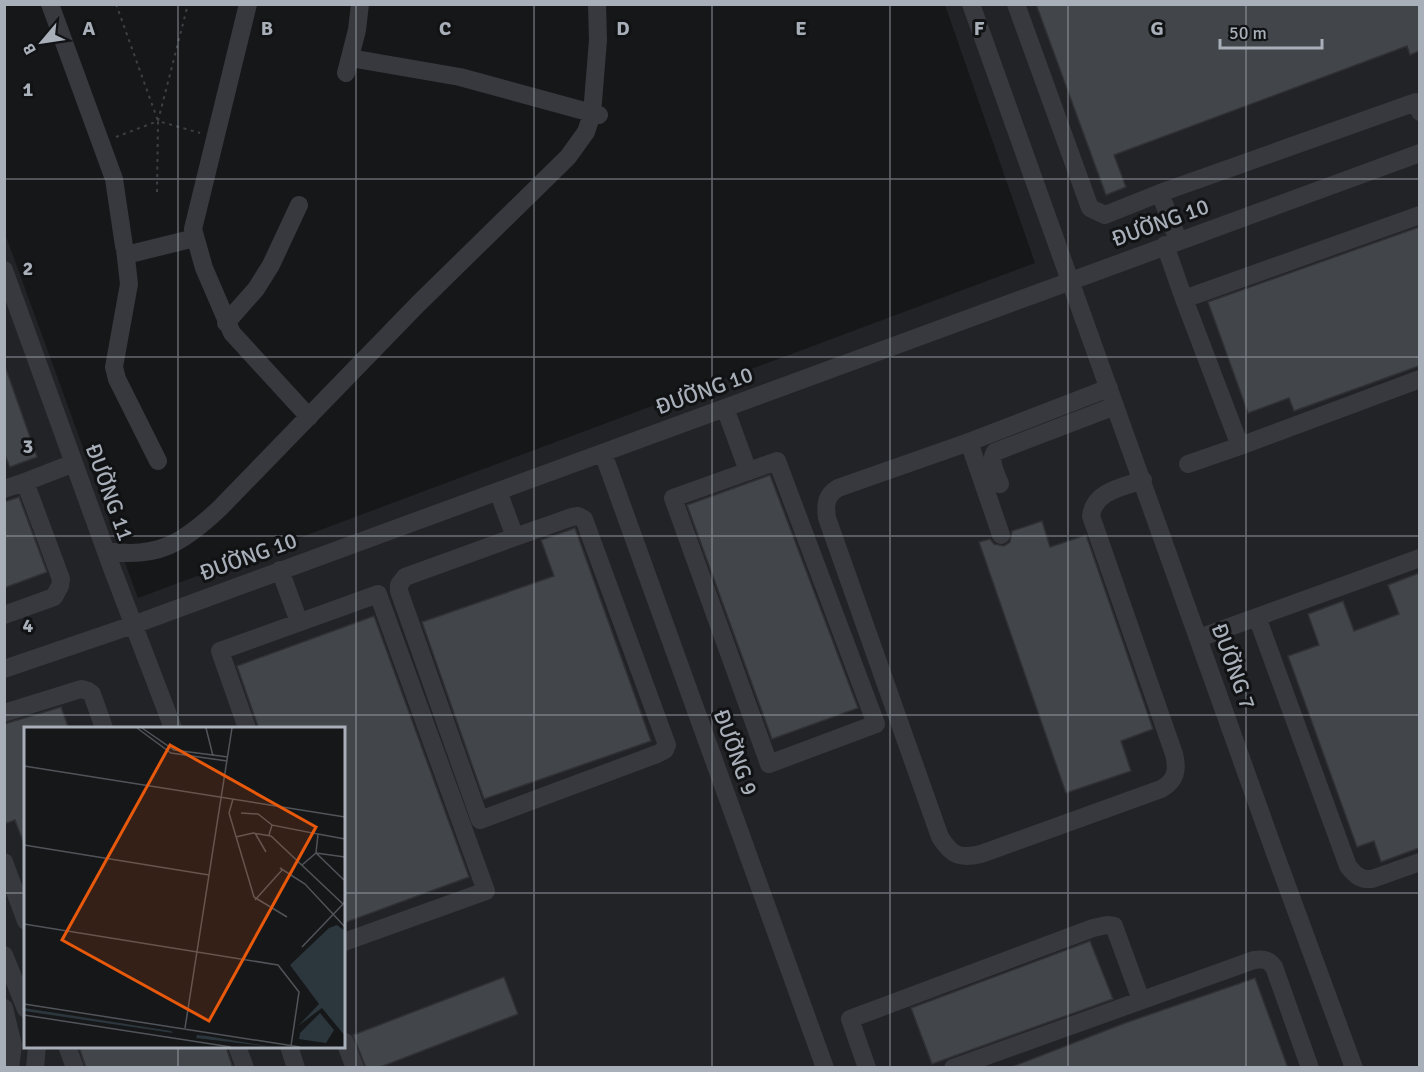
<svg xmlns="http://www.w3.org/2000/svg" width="1424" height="1072" viewBox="0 0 1424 1072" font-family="Signika,sans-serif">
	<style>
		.built { fill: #222326; fill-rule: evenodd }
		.building { fill: #424549; stroke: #303135; stroke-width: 1.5 }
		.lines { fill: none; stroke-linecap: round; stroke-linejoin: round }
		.path { stroke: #3d4045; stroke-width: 2; stroke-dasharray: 3 4.5; stroke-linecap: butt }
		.minor { stroke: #37393e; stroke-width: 18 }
		.grid { fill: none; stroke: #a8afb9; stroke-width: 1.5; stroke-opacity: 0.55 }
		.labels { text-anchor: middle; stroke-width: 6; stroke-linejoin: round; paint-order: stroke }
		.street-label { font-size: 22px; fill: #a8afb9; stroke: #111214 }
		.inset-road { fill: none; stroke: #505459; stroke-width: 1.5 }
		.view { fill: #e8590c; fill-opacity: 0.15; stroke: #e8590c; stroke-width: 3 }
		.inset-edge { fill: none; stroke: #a8afb9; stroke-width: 3 }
		.grid-label { font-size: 20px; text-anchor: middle; font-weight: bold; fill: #a8afb9; stroke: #111214; stroke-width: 6; stroke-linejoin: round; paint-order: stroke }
	</style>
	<rect width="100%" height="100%" fill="#161719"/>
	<path class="built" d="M945,5H1419V1067H5L4,231L138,598L1035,263ZM26,728H344V1046H26Z"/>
	<path class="building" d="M1036,4H1419V51L1410,55L1407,46L1114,155L1126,187L1106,195Z
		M1419,227V366L1294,411L1289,398L1248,413L1208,302Z
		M4,369H6L37,457L10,467L4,453Z
		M770,475L858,708L772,739L687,505Z
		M19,497L47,572L4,588V502Z
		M1042,521L1050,547L1086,535L1153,729L1121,741L1131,771L1066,793L979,542L990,539L994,544L1004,546L1010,542L1012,531Z
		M575,528L651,741L484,799L422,622L554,576L541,540Z
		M1419,573V848L1381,862L1374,841L1357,847L1288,656L1319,645L1308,614L1343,601L1354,631L1399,614L1388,585Z
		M374,616L469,877L344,923V729H259L237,666Z
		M61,707L69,729H26L24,844L15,820L4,824V724Z
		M1090,941L1113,999L932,1064L911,1008Z
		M504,977L518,1014L378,1068H366L353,1035Z
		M1255,978L1288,1068H1009L1125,1023Z
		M79,1047H226L233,1068H86Z"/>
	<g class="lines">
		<path class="path" d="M116,4L158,121
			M158,121L188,4
			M116,137L158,121
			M157,192L158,121L200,133"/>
		<path class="minor" d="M50,4L114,179L124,246L126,252L130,254L195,238
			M248,4L193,229L204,268L232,333L309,417
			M971,4L1276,856L1354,1068
			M1016,4L1090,208L1105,215L1160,193
			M350,58L460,77L599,115
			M346,73L357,30L360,4
			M1178,240L1160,193L1416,102L1420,112
			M1165,245L1184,299
			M125,249L129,284L114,367L117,379L158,461
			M4,270L113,571L173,728
			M226,323L256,289L271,265L299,205
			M725,408L748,471
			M969,442L1109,388
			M1240,446L1420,379
			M603,453L825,1068
			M777,461L876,724L769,764L673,498Z
			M1188,464L1240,446L1184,299L1420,215
			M25,482L74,463
			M1000,484C996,473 989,462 995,452L1115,406
			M4,489L25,482L61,579L60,586L54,597L4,615
			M498,491L515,537L572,517L578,516L584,519L667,745L665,750L657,754L480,820L399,591V585L405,577L515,537
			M1001,535L969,442L838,488C826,495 825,505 827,518L940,837C952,856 960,859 981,854L1161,789C1176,781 1178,770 1174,754L1091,516C1094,491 1123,487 1143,480
			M106,551C158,559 183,543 220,508L418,304L568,157L586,132L592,114L598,40L597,4
			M280,570L299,622
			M1257,617L1348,866C1355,875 1360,880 1372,879L1420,862
			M1199,638L1420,558
			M4,669L133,625L1420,153
			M4,713L81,689L88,691L92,694L104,728
			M247,728L220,651L378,594L486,891L344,942
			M4,862L26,921
			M4,955L26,1009
			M4,1008L13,1045L10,1068
			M345,1042L355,1068
			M67,1046L75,1068
			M237,1046L245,1068
			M289,1046L296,1068
			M35,1068L37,1046
			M867,1068L850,1019L1093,928L1107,925L1114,926L1141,1000
			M953,1068L1254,960C1263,959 1268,959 1274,967L1310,1068"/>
	</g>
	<path class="grid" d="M178,4V728M356,4V1068M534,4V1068M712,4V1068M890,4V1068M1068,4V1068M1246,4V1068M4,179H1420M4,357H1420M4,536H1420M4,715H1420M4,893H26M344,893H1420M178,1046V1068"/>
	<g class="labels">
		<g class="street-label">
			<text transform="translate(1160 222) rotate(-20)" y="8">ĐƯỜNG 10</text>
			<text transform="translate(704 390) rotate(-20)" y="8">ĐƯỜNG 10</text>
			<text transform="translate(110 492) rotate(70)" y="8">ĐƯỜNG 11</text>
			<text transform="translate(248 556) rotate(-20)" y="8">ĐƯỜNG 10</text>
			<text transform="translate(1234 666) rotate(70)" y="8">ĐƯỜNG 7</text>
			<text transform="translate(736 752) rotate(70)" y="8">ĐƯỜNG 9</text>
		</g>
	</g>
	<g transform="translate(24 727)">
		<rect width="321" height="321" fill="#161719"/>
		<path d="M313,198L321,204V309L298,281L274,299L295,277L266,238L305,201ZM0,281L147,304L149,306L0,284ZM296,286L310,303L302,316L275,312L276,306ZM173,308L183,309L249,320L172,311Z" fill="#2c373d"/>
		<path class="inset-road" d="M113,1L147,26L203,34M118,1L150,23L204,30M182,1L189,29M0,39L321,90M209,72L205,86L230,170L263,190M217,86L234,87L248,98M231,106L242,125M294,107L321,112M245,108L248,98L294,107L292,126L320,153M212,110L229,106L247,109L319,177M0,118L185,148M278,138L292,126L321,130M256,141L281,157L321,200M231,173L258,143M0,197L254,238L275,265L267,319M278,220L321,175M0,277L276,320M0,288L207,320M161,301L208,1"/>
		<path class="view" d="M146,18L292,100L185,294L38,213Z"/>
		<rect width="321" height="321" class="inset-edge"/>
	</g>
	<g class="grid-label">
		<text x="89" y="35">A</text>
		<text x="267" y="35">B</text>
		<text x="445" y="35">C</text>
		<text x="623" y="35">D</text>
		<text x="801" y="35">E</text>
		<text x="979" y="35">F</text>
		<text x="1157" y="35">G</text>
		<text x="28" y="96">1</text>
		<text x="28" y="275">2</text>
		<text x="28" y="453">3</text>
		<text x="28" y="632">4</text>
	</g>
	<rect width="1424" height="1072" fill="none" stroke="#a8afb9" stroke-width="12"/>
	<g transform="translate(42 42) rotate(241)" stroke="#111214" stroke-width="4.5" paint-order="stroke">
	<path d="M0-4.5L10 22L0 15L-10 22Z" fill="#a8afb9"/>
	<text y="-9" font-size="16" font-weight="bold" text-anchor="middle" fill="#a8afb9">B</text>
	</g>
	<path d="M1220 39v9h102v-9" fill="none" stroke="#a8afb9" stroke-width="3"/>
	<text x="1229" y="39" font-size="18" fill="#a8afb9" stroke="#111214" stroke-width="4.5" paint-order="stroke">50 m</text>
</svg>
